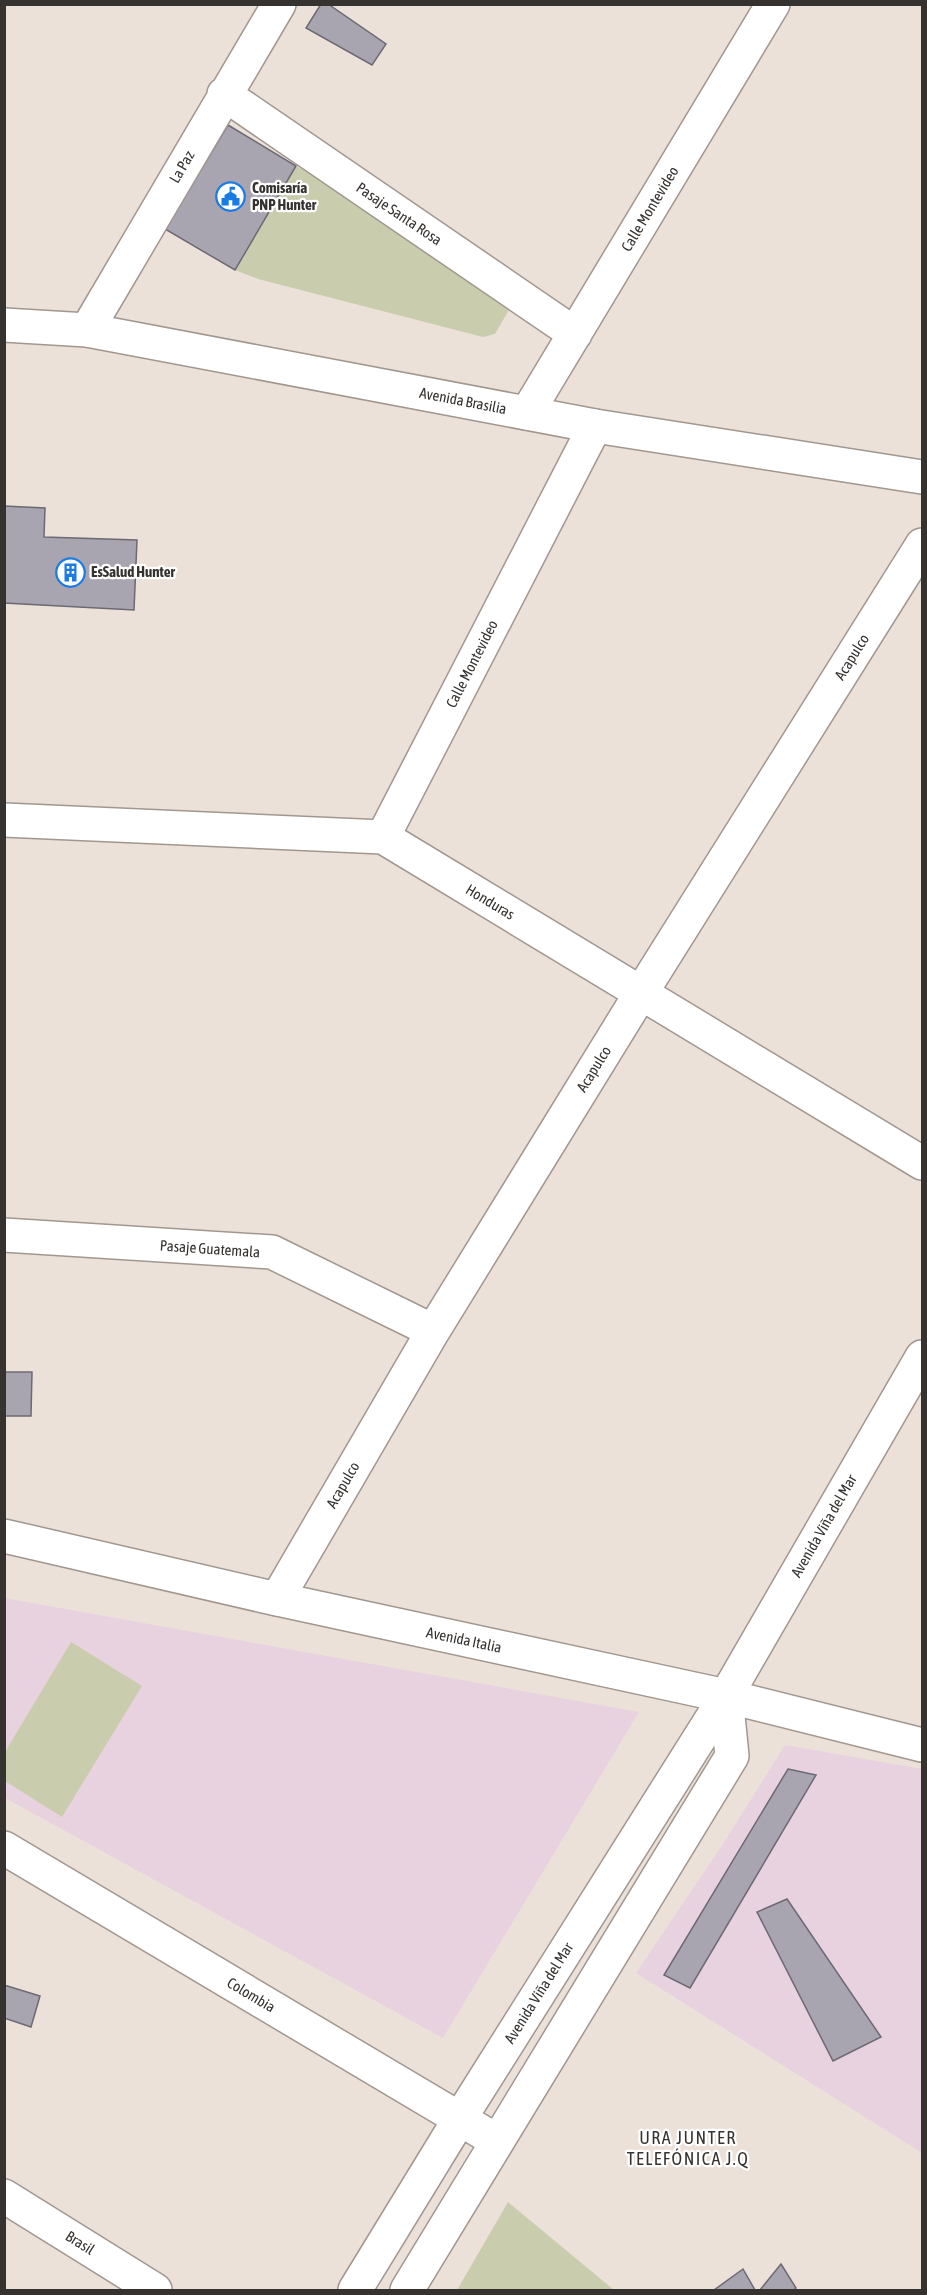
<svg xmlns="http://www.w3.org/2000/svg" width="927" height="2295" viewBox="0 0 927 2295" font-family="'Asap Condensed',sans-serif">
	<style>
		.education { fill: #e8d2df }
		.green { fill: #c9cdad }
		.building { fill: #a8a5b0; stroke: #6c6973; stroke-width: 1.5 }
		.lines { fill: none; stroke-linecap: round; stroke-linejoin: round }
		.street-casing { stroke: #a1978f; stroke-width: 36 }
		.secondary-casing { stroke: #a1978f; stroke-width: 36 }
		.street { stroke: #fff; stroke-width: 33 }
		.secondary { stroke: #fff; stroke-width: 33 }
		.labels { text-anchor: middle; stroke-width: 4.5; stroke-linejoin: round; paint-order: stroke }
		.street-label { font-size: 15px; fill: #36322f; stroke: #fff }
		.poi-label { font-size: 15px; font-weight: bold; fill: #36322f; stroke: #fff; text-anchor: start }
		.quarter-label { font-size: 18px; letter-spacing: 1.5px; fill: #36322f; stroke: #fff }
	</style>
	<rect width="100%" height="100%" fill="#ece1d9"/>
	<path class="education" d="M4,1598L639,1712L443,2038L5,1798Z
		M785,1745L922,1769V2153L636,1973L723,1844Z"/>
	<path class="green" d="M296,166L520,291L495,334L483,337L258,279L235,270Z
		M71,1642L142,1686L62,1817L5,1781V1752Z
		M508,2202L614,2290H457Z"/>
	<path class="building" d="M321,4H328L386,44L372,65L306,28Z
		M228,125L296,166L235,270L165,229Z
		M4,506L45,508L44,537L137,540L134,610L4,603Z
		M4,1372H32L31,1416H4Z
		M788,1769L816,1775L690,1988L664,1975Z
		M787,1899L881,2037L833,2061L757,1912Z
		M4,1985L40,1996L31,2027L4,2018Z
		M781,2264L796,2288L794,2290H760Z
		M743,2269L755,2290H714Z"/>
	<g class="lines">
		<defs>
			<path id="street" d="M224,94L575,334
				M87,330L279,4
				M527,413L773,4
				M4,820L383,837L922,1163
				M383,837L595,426
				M4,1235L272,1252L433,1331
				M277,1599L433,1331L641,993L922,545
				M4,1848L497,2141
				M4,2196L155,2290"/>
			<path id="secondary" d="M4,325L87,330L595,426L922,477
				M4,1536L277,1599L726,1696L922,1745
				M355,2290L459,2120L726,1696L922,1357
				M407,2290L732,1756L726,1696"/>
		</defs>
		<use href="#street" class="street-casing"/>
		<use href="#secondary" class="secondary-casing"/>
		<use href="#street" class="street"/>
		<use href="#secondary" class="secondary"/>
	</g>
	<defs>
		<symbol id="civic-ring" viewBox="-11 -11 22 22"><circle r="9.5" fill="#fff" stroke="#1b7be4" stroke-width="1.5"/><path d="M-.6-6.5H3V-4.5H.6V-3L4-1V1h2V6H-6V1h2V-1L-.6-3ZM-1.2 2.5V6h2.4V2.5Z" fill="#1b7be4"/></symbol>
		<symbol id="building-ring" viewBox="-11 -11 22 22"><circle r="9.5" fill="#fff" stroke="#1b7be4" stroke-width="1.5"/><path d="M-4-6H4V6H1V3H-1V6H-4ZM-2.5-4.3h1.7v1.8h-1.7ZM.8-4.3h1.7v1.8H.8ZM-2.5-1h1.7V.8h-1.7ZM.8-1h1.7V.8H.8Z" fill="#1b7be4"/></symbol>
	</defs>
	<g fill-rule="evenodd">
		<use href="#civic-ring" x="214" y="180" width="33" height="33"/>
		<use href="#building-ring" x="54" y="556" width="33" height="33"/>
	</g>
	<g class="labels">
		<g class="street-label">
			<text transform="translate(182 167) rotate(-60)" y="5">La Paz</text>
			<text transform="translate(650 209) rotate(-59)" y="5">Calle Montevideo</text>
			<text transform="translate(399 214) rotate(34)" y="5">Pasaje Santa Rosa</text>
			<text transform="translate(463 401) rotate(11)" y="5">Avenida Brasilia</text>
			<text transform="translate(852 657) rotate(-58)" y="5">Acapulco</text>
			<text transform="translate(472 664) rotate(-63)" y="5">Calle Montevideo</text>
			<text transform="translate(490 902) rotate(31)" y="5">Honduras</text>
			<text transform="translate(594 1069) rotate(-58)" y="5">Acapulco</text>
			<text transform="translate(210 1249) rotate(4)" y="5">Pasaje Guatemala</text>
			<text transform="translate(343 1485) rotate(-60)" y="5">Acapulco</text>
			<text transform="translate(824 1526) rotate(-60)" y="5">Avenida Viña del Mar</text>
			<text transform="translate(464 1640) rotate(12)" y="5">Avenida Italia</text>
			<text transform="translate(539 1993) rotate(-58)" y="5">Avenida Viña del Mar</text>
			<text transform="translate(251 1995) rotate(31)" y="5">Colombia</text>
			<text transform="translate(80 2243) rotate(32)" y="5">Brasil</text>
		</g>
		<g class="poi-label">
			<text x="252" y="193">Comisaría<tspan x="252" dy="17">PNP Hunter</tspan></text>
			<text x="91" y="577">EsSalud Hunter</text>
		</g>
		<g class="quarter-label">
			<text x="688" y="2144">URA JUNTER<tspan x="688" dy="21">TELEFÓNICA J.Q</tspan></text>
		</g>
	</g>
	<rect width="927" height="2295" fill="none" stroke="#36322f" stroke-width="12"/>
</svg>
